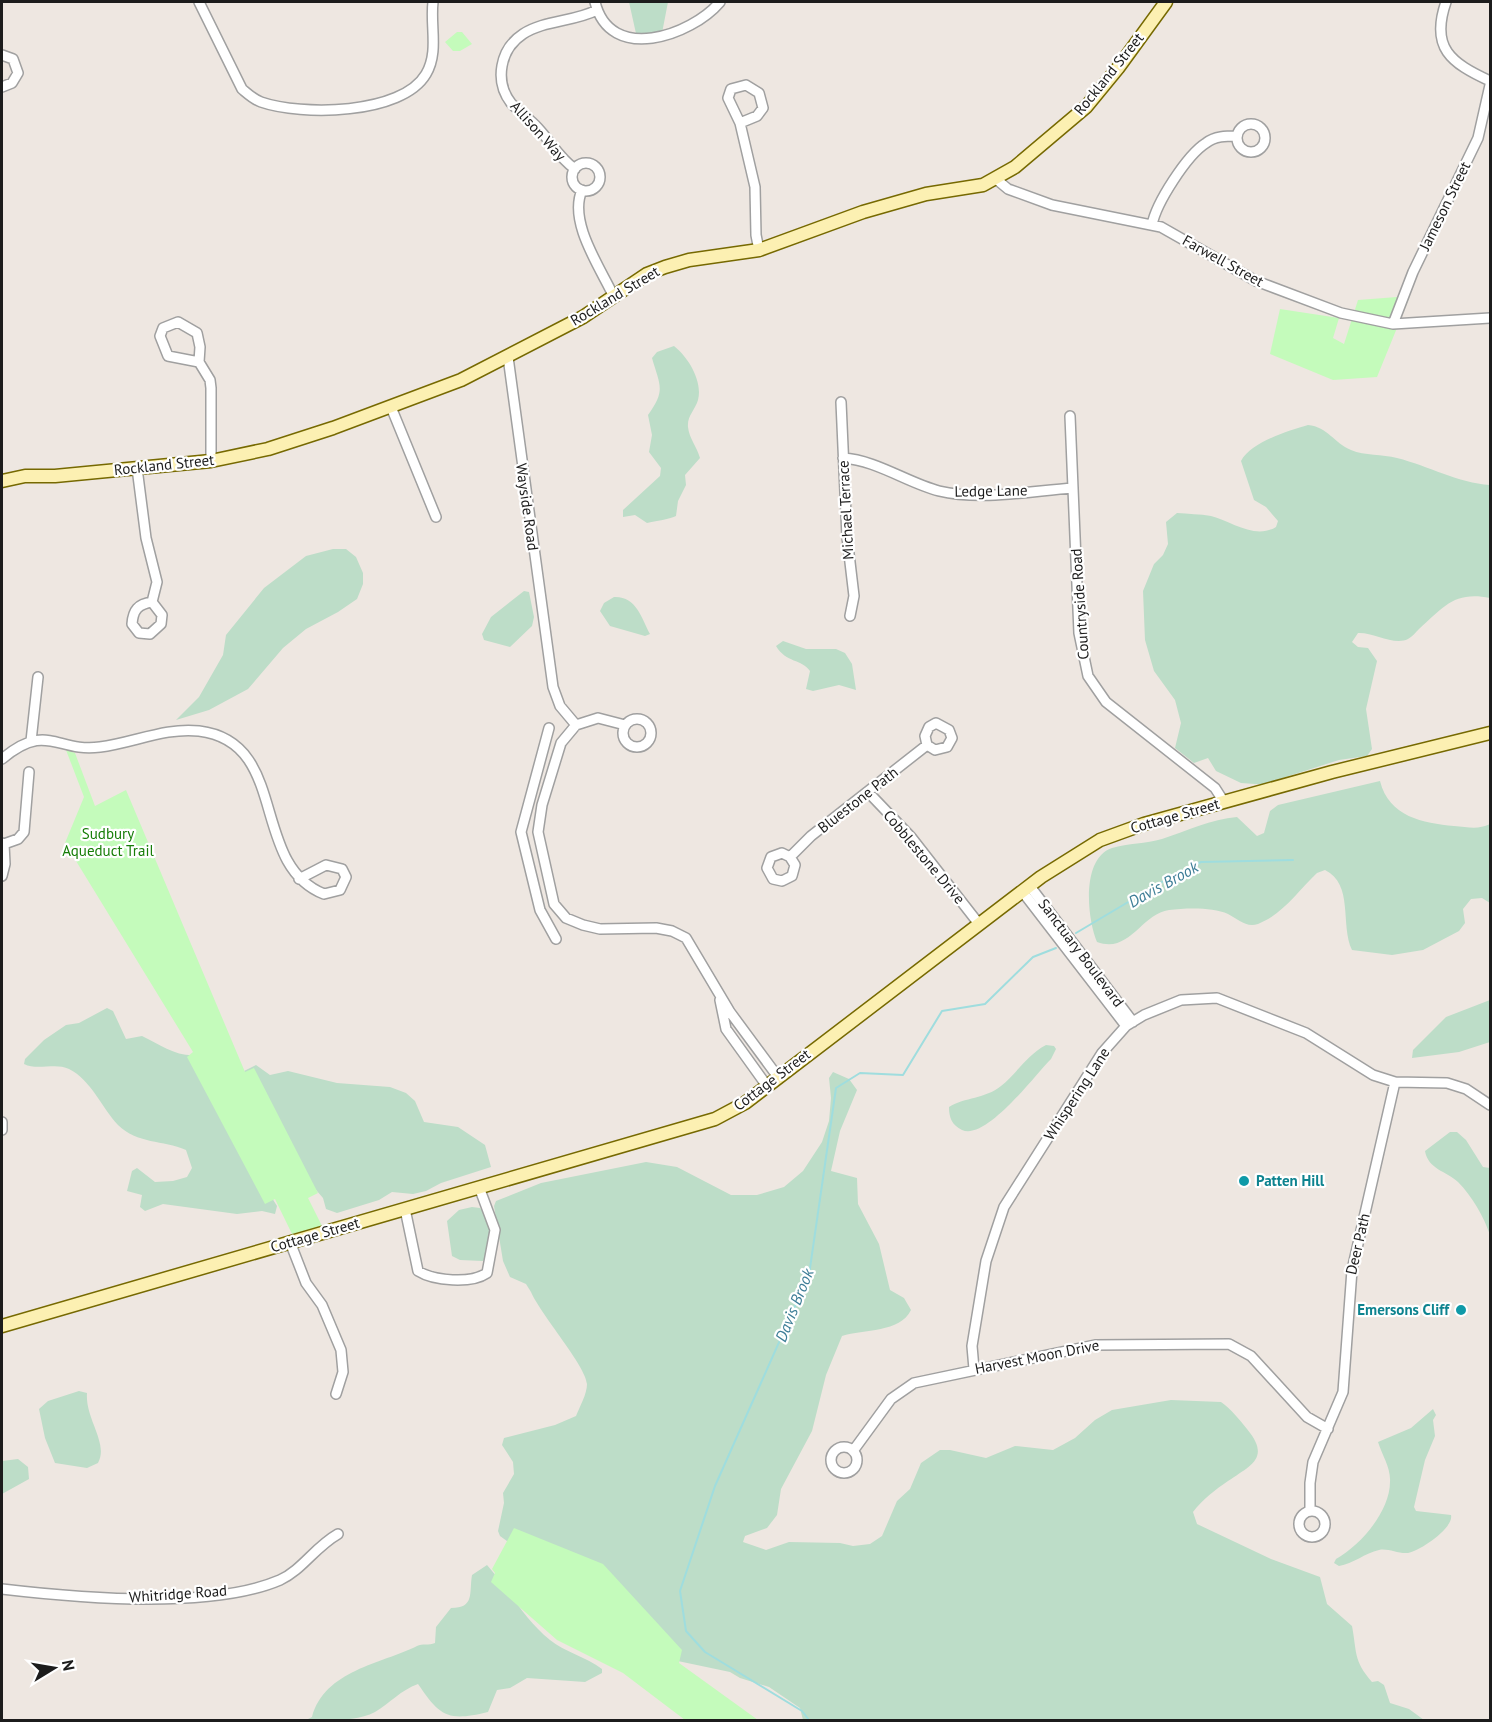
<svg xmlns="http://www.w3.org/2000/svg" width="1492" height="1722" viewBox="0 0 1492 1722" font-family="'PT Sans',sans-serif">
	<style>
		.wetland { fill: #bdddc8 }
		.park { fill: #c4fbbb }
		.lines { fill: none; stroke-linecap: round; stroke-linejoin: round }
		.stream { stroke: #9fddde; stroke-width: 2 }
		.street-casing { stroke: #a0a0a0; stroke-width: 12 }
		.secondary-casing { stroke: #766901; stroke-width: 15 }
		.street { stroke: #fff; stroke-width: 9 }
		.secondary { stroke: #fcf0b2; stroke-width: 12 }
		.culture-dot { fill: #0f9aa8; stroke: #fff; stroke-width: 2 }
		.labels { text-anchor: middle; stroke-width: 4.5; stroke-linejoin: round; paint-order: stroke }
		.street-label { font-size: 15px; fill: #1c1c1c; stroke: #fff }
		.park-label { font-size: 15px; fill: #167d07; stroke: #fff }
		.culture-label { font-size: 15px; font-weight: bold; fill: #0d838f; stroke: #fff; text-anchor: start }
		.water-label { font-size: 16px; font-style: italic; fill: #3e7e97; stroke: #fff }
	</style>
	<rect width="100%" height="100%" fill="#eee7e1"/>
	<path class="wetland" d="M629,2H668L662,33L637,38Z
		M674,346C688,357 703,381 698,400C695,410 687,416 688,427C689,438 697,447 700,458L685,475L686,485L678,501L676,516C671,519 655,521 647,523L635,515L623,517V510L660,476L661,468L649,452L652,435L648,415C666,390 660,386 652,358L657,352Z
		M1308,425C1328,427 1334,443 1351,450C1365,456 1382,454 1397,458C1429,466 1458,483 1490,485V598C1454,591 1444,607 1419,629C1416,632 1412,637 1408,639C1394,646 1373,632 1358,633L1352,642L1358,647L1368,648L1377,661L1366,709L1372,749L1367,756L1339,760L1264,784H1255L1241,783L1216,771L1208,758L1194,763L1175,748L1181,723L1175,700L1154,671L1145,640L1143,591L1154,564L1163,555L1168,544L1166,522L1177,513C1188,514 1200,514 1211,516C1231,521 1255,540 1276,527L1278,521L1266,507L1254,500L1241,461C1251,442 1288,431 1308,425Z
		M333,549H346L356,557L363,573V584L357,599L338,612L306,629L283,648L248,689L209,710L176,720L199,697L223,655L226,635L264,588L306,556Z
		M524,591L529,592L534,617L532,626L510,647L484,640L482,634L491,617Z
		M614,597C636,596 641,617 650,634L645,636L610,626L600,611L604,603Z
		M783,641L806,649H836L845,653L852,664L856,690L839,685L813,691L806,689L810,671C802,659 786,663 776,646Z
		M1380,781C1389,817 1423,823 1454,826C1468,827 1478,830 1490,824V903L1482,898L1471,899L1463,909L1465,923L1459,931L1423,950L1392,955L1352,950C1340,925 1354,884 1325,870L1317,873C1299,890 1282,915 1258,924C1246,928 1238,919 1228,914C1213,907 1186,908 1169,910C1141,914 1130,954 1097,942C1087,919 1081,858 1112,848C1128,843 1146,844 1162,839C1187,831 1211,819 1237,817L1257,836L1264,833L1270,811L1278,805Z
		M1490,1000V1042L1459,1052L1412,1058L1413,1050L1446,1017Z
		M107,1008L113,1011L126,1039L142,1036C161,1045 176,1057 197,1055L260,1179L277,1206L275,1214L262,1211L237,1214L163,1204L145,1211L140,1207L142,1195L127,1191L132,1171L137,1168L155,1182L173,1181L187,1177L192,1168L186,1150C163,1140 137,1144 118,1125C102,1108 91,1080 69,1069C55,1062 38,1071 24,1064L25,1059L44,1040L66,1025L79,1023Z
		M1046,1045L1054,1046L1056,1049L1051,1059C1035,1075 986,1141 962,1130C952,1125 949,1118 949,1107C965,1097 985,1099 1001,1086C1017,1073 1027,1055 1046,1045Z
		M256,1065L270,1075L288,1071L337,1083L390,1087L406,1093L415,1101L424,1122L458,1127L485,1145L491,1167L441,1183L426,1191L413,1194L392,1192L379,1200L337,1213L326,1209L323,1198L310,1183L244,1071Z
		M833,1072L849,1079L857,1090L840,1131L831,1171L857,1178L858,1204L879,1244L890,1290L904,1298L911,1310C900,1333 864,1329 842,1336L826,1375L812,1431L781,1489L777,1515L767,1528L745,1536L743,1542L766,1550L789,1542L840,1543L853,1546L870,1544L882,1536L897,1501L910,1489L921,1463L940,1450H950L986,1458L1015,1446L1053,1450L1075,1438L1095,1420L1112,1410L1171,1400L1221,1402C1231,1409 1239,1419 1247,1429C1271,1458 1251,1465 1228,1481C1216,1489 1202,1500 1193,1512L1197,1524L1271,1559L1320,1577L1327,1604L1352,1626C1357,1652 1353,1660 1372,1682L1378,1681L1384,1685L1390,1703L1409,1709L1424,1720H803L800,1708L769,1687L740,1678L730,1672L673,1660L500,1536L498,1531L504,1503L503,1493L514,1474L513,1462L502,1445L504,1438L555,1425L576,1416C580,1406 587,1394 587,1384C586,1366 541,1315 531,1292L526,1284L510,1277L503,1261L494,1206L496,1201L541,1183L646,1162L677,1167L731,1195H757L784,1187L803,1171L822,1142L829,1121L831,1098L829,1078Z
		M1450,1132H1457L1466,1140L1483,1167L1490,1168V1235C1484,1217 1472,1196 1458,1182C1446,1171 1428,1169 1425,1151Z
		M472,1207L480,1208C492,1220 493,1248 483,1261L460,1260L452,1256L447,1221L459,1210Z
		M79,1391L87,1393C85,1419 109,1443 98,1463L87,1468L55,1463L45,1438L39,1409L48,1401Z
		M1433,1409L1436,1415L1433,1420L1435,1436L1425,1460L1414,1507L1416,1511L1451,1515C1454,1528 1420,1551 1408,1553C1398,1554 1388,1548 1379,1550C1365,1553 1353,1564 1339,1566L1334,1563L1336,1559C1361,1545 1390,1511 1390,1482C1391,1468 1382,1455 1378,1442L1411,1428Z
		M18,1459L28,1467L29,1479L2,1494V1461Z
		M487,1565C509,1590 524,1619 550,1640C565,1652 586,1657 602,1669V1673L585,1682L527,1678L510,1688L497,1690L488,1712C447,1722 440,1716 418,1684C401,1690 390,1703 375,1712C356,1722 328,1720 306,1720L312,1717C325,1670 381,1664 417,1646C422,1643 429,1646 435,1643L436,1627L451,1608C475,1608 469,1593 472,1575Z"/>
	<path class="park" d="M457,32H462L472,44L460,51H453L445,42Z
		M1410,296L1377,377L1333,380L1270,354L1280,309L1339,318L1333,338L1344,344L1358,300Z
		M66,750L75,753L95,806L126,790L245,1072L254,1068L318,1193L308,1198L322,1226L292,1234L275,1199L265,1204L187,1057L193,1052L65,843L84,797Z
		M514,1528L603,1564L682,1650L679,1663L758,1720H685L623,1673L557,1640L491,1582L495,1573L492,1569Z"/>
	<g class="lines">
		<path class="stream" d="M1076,933L1172,876L1201,862L1293,860
			M809,1720L802,1711L705,1652L686,1631L680,1591L715,1486L809,1275L836,1088L860,1073L903,1075L942,1011L985,1004L1033,957L1056,948"/>
		<defs>
			<path id="street" d="M199,2L242,89C248,94 253,99 261,102C301,116 402,115 426,74C439,52 430,26 433,2
				M595,2C610,64 691,36 720,2
				M1446,2C1430,48 1451,63 1490,81
				M2,55L13,59L18,73L12,83L2,87
				M740,123L757,116L763,108L759,93L746,85L731,89L728,98L740,123L755,187L756,235L759,250
				M1237 138a14 14 0 1 1 28 0a14 14 0 1 1-28 0Z
				M572 177a14 14 0 1 1 28 0a14 14 0 1 1-28 0Z
				M575,169C559,158 551,142 538,128C530,119 519,112 511,103C494,81 500,49 523,34C544,20 574,22 597,10
				M996,179L1008,189L1052,205L1161,227L1256,281L1341,313L1393,324L1490,318
				M582,190C568,222 600,267 614,297
				M1152,225C1156,203 1187,155 1206,143C1215,136 1226,136 1237,136
				M1393,324L1413,272L1478,138L1490,85
				M508,357L553,687L560,706L576,725L561,743L542,805L538,832L554,904L566,918L583,925L600,929L656,928L672,931L686,938L730,1012L778,1077
				M199,362L200,347L197,333L178,322L163,328L160,336L168,356L199,362L210,380L211,388V461
				M841,402L847,537L854,596L850,616
				M391,407L436,517
				M1070,416L1079,633L1088,676L1106,702L1215,788L1224,802
				M843,458C876,460 908,483 939,491C981,501 1031,491 1073,488
				M137,468L146,538L157,582L152,602C138,604 133,610 132,624L139,633L150,634L161,624L162,615L152,602
				M623 733a14 14 0 1 1 28 0a14 14 0 1 1-28 0Z
				M576,725L598,718L625,725
				M549,728L521,832L540,910L556,939
				M31,741L38,677
				M2,759C47,721 57,753 100,747C133,743 166,727 199,731C290,742 249,864 324,894L340,890L346,877L342,869L326,865L299,879
				M868,792L911,837L979,924
				M2,843L4,844L5,864L2,876
				M4,844L18,839L24,832L29,772
				M790,857L795,865L792,876L782,881L773,879L767,868L771,857L782,853L790,857L811,836L927,745L935,750L947,747L952,738L949,730L936,723L929,727L925,736L927,745
				M1029,885L1133,1022
				M1022,891L1126,1026
				M720,1000L726,1029L767,1086
				M2,1122V1130
				M405,1209L418,1271C434,1281 471,1284 487,1273L495,1230L479,1187
				M290,1242L306,1283L322,1305L341,1350L343,1372L336,1394
				M974,1369L972,1346L986,1261L1004,1207L1102,1053L1126,1026L1144,1015L1181,1000L1217,998L1306,1033L1373,1075L1395,1082L1447,1083L1466,1089L1490,1105
				M831 1460a13 13 0 1 1 26 0a13 13 0 1 1-26 0Z
				M853,1451L891,1399L914,1383L1095,1345L1229,1344L1251,1356L1307,1417L1328,1429
				M1299 1524a13 13 0 1 1 26 0a13 13 0 1 1-26 0Z
				M1310,1511V1483L1313,1462L1343,1392L1352,1270L1395,1082
				M2,1589C78,1598 210,1610 280,1580C302,1570 315,1547 338,1534"/>
			<path id="secondary" d="M2,481L25,476H55L211,461L268,449L333,428L461,380L583,317L647,274L665,267L689,260L759,250L863,212L926,194L983,185L1015,167L1086,107L1118,68L1166,2
				M2,1326L715,1119L745,1103L1041,877L1100,840L1144,824L1332,772L1490,733"/>
		</defs>
		<use href="#street" class="street-casing"/>
		<use href="#secondary" class="secondary-casing"/>
		<use href="#street" class="street"/>
		<use href="#secondary" class="secondary"/>
	</g>
	<g class="culture-dot">
		<circle cx="1244" cy="1181" r="6"/>
		<circle cx="1461" cy="1310" r="6"/>
	</g>
	<g class="labels">
		<g class="street-label">
			<text transform="translate(1109 74) rotate(-51)" y="5">Rockland Street</text>
			<text transform="translate(538 131) rotate(48)" y="5">Allison Way</text>
			<text transform="translate(1445 206) rotate(-64)" y="5">Jameson Street</text>
			<text transform="translate(1223 261) rotate(29)" y="5">Farwell Street</text>
			<text transform="translate(615 296) rotate(-31)" y="5">Rockland Street</text>
			<text transform="translate(164 465) rotate(-6)" y="5">Rockland Street</text>
			<text transform="translate(991 491) rotate(-1)" y="5">Ledge Lane</text>
			<text transform="translate(527 507) rotate(82)" y="5">Wayside Road</text>
			<text transform="translate(846 510) rotate(-93)" y="5">Michael Terrace</text>
			<text transform="translate(1080 604) rotate(-94)" y="5">Countryside Road</text>
			<text transform="translate(858 800) rotate(-38)" y="5">Bluestone Path</text>
			<text transform="translate(1175 816) rotate(-16)" y="5">Cottage Street</text>
			<text transform="translate(924 857) rotate(50)" y="5">Cobblestone Drive</text>
			<text transform="translate(1081 953) rotate(53)" y="5">Sanctuary Boulevard</text>
			<text transform="translate(772 1080) rotate(-37)" y="5">Cottage Street</text>
			<text transform="translate(1077 1094) rotate(-57)" y="5">Whispering Lane</text>
			<text transform="translate(315 1235) rotate(-16)" y="5">Cottage Street</text>
			<text transform="translate(1358 1244) rotate(-77)" y="5">Deer Path</text>
			<text transform="translate(1037 1357) rotate(-11)" y="5">Harvest Moon Drive</text>
			<text transform="translate(178 1594) rotate(-4)" y="5">Whitridge Road</text>
		</g>
		<g class="park-label">
			<text x="108" y="839">Sudbury<tspan x="108" dy="17">Aqueduct Trail</tspan></text>
		</g>
		<g class="culture-label">
			<text x="1256" y="1186">Patten Hill</text>
			<text x="1449" y="1315" text-anchor="end">Emersons Cliff</text>
		</g>
		<g class="water-label">
			<text transform="translate(1163 884) rotate(-29)" y="6">Davis Brook</text>
			<text transform="translate(794 1305) rotate(-68)" y="6">Davis Brook</text>
		</g>
	</g>
	<rect width="1492" height="1722" fill="none" stroke="#1c1c1c" stroke-width="6"/>
	<g transform="translate(54 1668) rotate(79)" stroke="#ffffff" stroke-width="4.5" paint-order="stroke">
	<path d="M0-4.5L10 22L0 15L-10 22Z" fill="#1c1c1c"/>
	<text y="-9" font-size="16" font-weight="bold" text-anchor="middle" fill="#1c1c1c">N</text>
	</g>
</svg>
